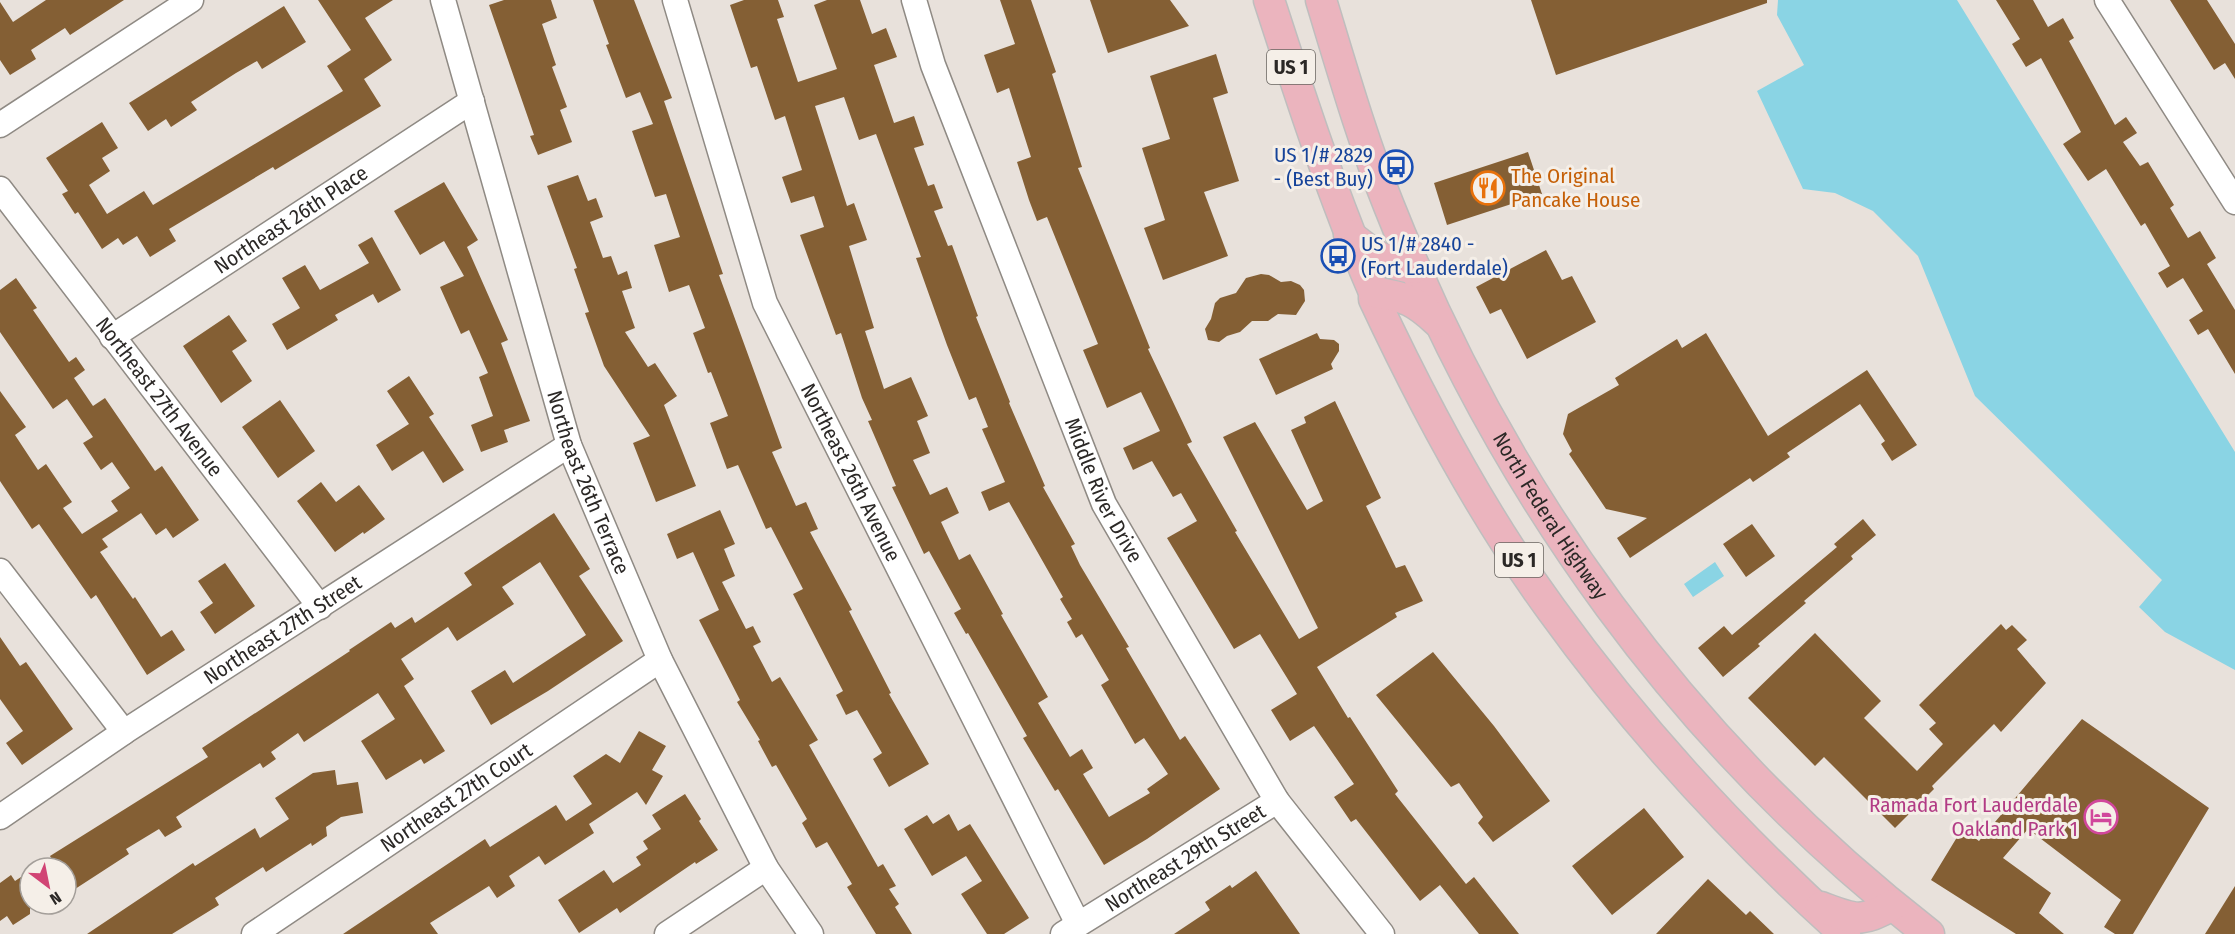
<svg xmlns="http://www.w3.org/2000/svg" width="2235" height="934" viewBox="0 0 2235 934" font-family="'Fira Sans Condensed',sans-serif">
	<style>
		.water { fill: #8ad4e4 }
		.building { fill: #845f34; fill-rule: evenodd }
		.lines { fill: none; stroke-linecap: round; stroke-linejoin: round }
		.minor-casing { stroke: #8f8a84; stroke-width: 27 }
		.major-casing { stroke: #bfbebe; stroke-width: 33 }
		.minor { stroke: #fff; stroke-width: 24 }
		.major { stroke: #ebb4be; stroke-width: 30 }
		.labels { text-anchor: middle; stroke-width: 6; stroke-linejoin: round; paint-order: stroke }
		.shield { fill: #f5efe8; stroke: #686460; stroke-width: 1.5 }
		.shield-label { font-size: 20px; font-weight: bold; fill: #2b2826 }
		.transit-label { font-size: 21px; fill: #164399; stroke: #f5efe8; text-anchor: end }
		.food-label { font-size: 21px; fill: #c56008; stroke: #f5efe8; text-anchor: start }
		.street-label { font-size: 21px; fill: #2b2826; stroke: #f5efe8 }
		.hotel-label { font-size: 21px; fill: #b23c85; stroke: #f5efe8; text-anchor: end }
	</style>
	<rect width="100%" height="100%" fill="#e8e1db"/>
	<path class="water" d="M1778,0H1957L2235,452V670L2165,632L2139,607L2162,580L1975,396L1918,256L1873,211L1835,193L1803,189L1757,91L1804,65L1777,15Z
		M1715,562L1724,576L1693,597L1684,584Z"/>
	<path class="building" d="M46,0H124L70,35L65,28L31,50L36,59L10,75L0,60V2L13,22Z
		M318,0H393L365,18L392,60L364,79L381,106L275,170L273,167L169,229L176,241L150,257L137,236L123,245L118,238L102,249L78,212L75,214L62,194L68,191L46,158L102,122L118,148L102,158L110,171L89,185L107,214L144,191L153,205L343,91L327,66L351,50Z
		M504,0H551L557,18L542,24L556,65L552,67L567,107L560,110L572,142L538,155L530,136L534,135L489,5Z
		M593,0H634L672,98L664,101L723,274L719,275L782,448L772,452L796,506L806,502L818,529L810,532L852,610L849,611L891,693L889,694L929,764L889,787L873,759L882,753L857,710L846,715L836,695L843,691L793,594L803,589L771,527L766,529L738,465L727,469L710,423L728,416L711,372L708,373L693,333L705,328L689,285L669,292L654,245L680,237L666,194L655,197L632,131L653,124L640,92L626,98L606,45L609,44Z
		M744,0H778L784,17L777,19L798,82L837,69L814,5L827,0H860L872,34L886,28L897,57L874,65L894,123L914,116L924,145L914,148L928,186L934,184L943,208L934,211L948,246L952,245L978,316L976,317L1010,402L1009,403L1045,486L1043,487L1075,544L1071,546L1080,565L1129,647L1126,648L1180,740L1185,736L1220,789L1147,839L1104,865L1058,789L1055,791L1023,738L1027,736L968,633L966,634L954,613L961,609L929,551L924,554L892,487L896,486L868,421L872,420L862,398L841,333L836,335L800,235L824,227L814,196L791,203L782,177L802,170L785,116L775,120L757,66L751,68L730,5ZM844,97L859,140L876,134L921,257L916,258L947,345L969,400L976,397L988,427L982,429L1005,482L981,492L989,511L1009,502L1063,597L1060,599L1072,619L1067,622L1076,638L1082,634L1109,680L1101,685L1135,744L1144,738L1168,774L1147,789L1150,793L1109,817L1083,774L1093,768L1082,749L1070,757L1038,703L1048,697L1001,615L1003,614L970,554L959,560L941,522L959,513L947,487L930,495L913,460L930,453L917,421L928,416L911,377L884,389L865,331L874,328L849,246L867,240L854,203L847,206L815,106Z
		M1000,0H1031L1056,72L1052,74L1082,167L1078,168L1150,348L1148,349L1192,442L1187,444L1237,531L1235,532L1299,639L1318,628L1223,437L1255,422L1307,510L1323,501L1291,430L1306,423L1304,417L1335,401L1381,498L1366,506L1396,568L1405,565L1423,601L1395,613L1397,617L1317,667L1348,718L1350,717L1398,791L1395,794L1466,884L1474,877L1519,934H1479L1440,885L1420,901L1356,819L1351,822L1334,797L1354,784L1314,726L1290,741L1271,710L1297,694L1260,634L1234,649L1167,538L1197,521L1181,493L1173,497L1152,461L1133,470L1123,448L1160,431L1141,392L1107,408L1083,350L1098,344L1047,217L1037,221L1029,200L1017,162L1031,157L1009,88L997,93L984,55L1015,44Z
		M1090,0H1170L1189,26L1108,53Z
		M1531,0H1767V3L1556,75Z
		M1996,0H2033L2048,27L2063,18L2074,38L2069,41L2115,125L2126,117L2137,133L2123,142L2140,166L2148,162L2174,205L2170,208L2188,238L2200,231L2216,258L2207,264L2235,310V374L2208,329L2198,335L2189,320L2203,311L2183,278L2167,288L2158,273L2170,266L2145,223L2141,226L2106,169L2088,181L2063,144L2081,132L2041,58L2026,67L2012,44L2020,39Z
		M2170,0H2207L2235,44V79L2225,63L2214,70Z
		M284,6L306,42L262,69L257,61L236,73L191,102L197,110L171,127L166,119L148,131L129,103Z
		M1216,54L1228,93L1213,98L1239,181L1204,192L1228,256L1163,280L1144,228L1165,220L1142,148L1170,139L1150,76Z
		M1528,152L1542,194L1447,225L1434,183Z
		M578,175L588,201L596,198L603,217L590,222L603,258L611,256L618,275L627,271L632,288L622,291L635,328L625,332L648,367L655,363L677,396L664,405L696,486L656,502L633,443L650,436L604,366L585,313L589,312L574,269L577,268L547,186Z
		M444,182L478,240L467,247L508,340L501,343L530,421L504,430L508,442L481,452L471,425L493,416L479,377L488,373L469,330L461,334L440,287L464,276L444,241L420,255L394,211Z
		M372,237L401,290L378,303L373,294L335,315L338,320L287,350L272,324L300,308L282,278L305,265L320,290L369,263L358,245Z
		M1546,250L1562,280L1572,276L1596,322L1527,359L1501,309L1490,314L1476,287Z
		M1261,274L1269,275L1281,282L1291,281L1300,285L1304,290L1305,301L1296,315L1278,314L1268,321H1252L1240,332L1227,336L1219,342L1208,340L1205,329L1211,319L1215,303L1220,298L1236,293L1246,278Z
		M16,278L37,308L33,310L69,362L76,357L85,370L74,378L93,406L105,398L155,471L162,466L199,520L173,538L166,528L156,535L141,513L102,539L108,547L100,552L133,599L135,597L161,637L172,630L185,650L147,675L96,595L91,599L39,524L32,529L0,481V391L26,427L15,435L38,470L46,464L72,502L63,508L82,534L118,511L111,501L130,488L112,462L101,470L83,443L93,437L67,399L53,409L0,332V290Z
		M229,315L247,341L232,351L252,381L221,403L183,346Z
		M1317,333L1320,339L1334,340L1339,344V351L1331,364L1333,369L1276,395L1259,359Z
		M1706,333L1768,436L1867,370L1917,445L1892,461L1881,444L1885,441L1860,404L1787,453L1790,457L1753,482L1750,478L1630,558L1617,538L1647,518L1606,509L1569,454L1572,451L1563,434L1568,414L1619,385L1615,378L1677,339L1682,348Z
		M409,376L434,414L429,417L464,470L443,483L423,451L392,471L376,445L409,424L387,391Z
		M280,400L315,451L278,478L242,427Z
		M321,482L336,502L359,485L385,519L364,534L363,532L335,552L297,501Z
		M720,510L735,544L724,549L735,576L722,582L746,629L753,626L761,642L753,646L772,682L780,677L818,740L809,745L878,867L883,864L896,886L889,889L899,904L895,907L912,934H876L847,887L852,884L827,842L816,848L802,823L807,819L776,765L772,767L758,741L760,740L737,702L740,700L699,620L719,610L693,552L677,559L667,534Z
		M554,513L590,569L579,576L623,641L548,691L491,725L471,691L505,670L513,683L586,635L540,562L502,587L514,604L457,641L448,627L401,659L414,679L404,686L445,751L424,764L421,759L386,780L361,741L395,719L378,693L304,742L298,733L271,752L276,759L263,768L260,763L176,817L182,827L165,837L159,829L126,849L129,854L72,891L66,882V868H57L50,856L208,757L202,748L350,651L349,650L391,622L395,628L412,617L415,623L472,585L464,573Z
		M1863,519L1876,535L1851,556L1853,559L1804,601L1806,603L1758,644L1760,646L1723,677L1698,648L1724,626L1732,635L1837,547L1834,544Z
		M1752,524L1775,556L1746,577L1723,544Z
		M225,563L255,606L215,634L200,612L213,603L198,581Z
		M2001,624L2006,630L2012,625L2027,640L2017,649L2046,683L2001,732L1994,724L1932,786L1934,789L1895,828L1824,757L1815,766L1748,698L1815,633L1881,701L1864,718L1917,771L1943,744L1929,729L1936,723L1919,705Z
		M0,637L20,666L26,662L73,729L22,765L6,743L23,731L0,699Z
		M1433,652L1494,726L1550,801L1493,842L1478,823L1483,817L1459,783L1451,787L1376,695Z
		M2082,719L2209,808L2133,934H2115L2104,927L2121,900L2028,829L2003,858L2051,893L2039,913L2064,934H2016L1931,880L1962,829L1979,841Z
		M639,731L666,746L652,770L663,776L646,805L637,792L589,824L594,833L545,865L539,856L509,876L515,886L497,898L489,886L430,923L438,934H343L485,839L490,847L556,805L566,821L592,804L573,776L606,754L620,763Z
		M335,770L337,785L358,782L363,813L341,817L326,827L327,836L312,846L311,843L266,872L263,867L215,898L219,905L172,934H87L193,863L195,866L255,828L260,838L289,819L275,798L313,773Z
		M685,794L701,819L699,821L718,850L696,864L695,862L620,913L617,908L579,933L558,900L604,870L613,883L641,865L636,857L648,849L643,841L661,829L652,815Z
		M1644,808L1684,857L1612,915L1572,866Z
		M949,814L958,831L970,824L1029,918L1004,934H987L961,894L982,881L966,856L932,876L904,829L927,815L933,824Z
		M30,871V914L13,925L7,916L0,921V883L11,875L15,881Z
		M1256,871L1300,934H1174L1210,910L1205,902L1230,885L1232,888Z
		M1708,879L1746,915L1750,911L1774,934H1656Z
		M2235,886V934H2205Z"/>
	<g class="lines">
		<defs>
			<g id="minor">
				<path id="s1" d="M443,0L569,445L660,660L766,868L811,934"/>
				<path id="s2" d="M675,0L765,303L1078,924"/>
				<path id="s3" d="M914,0L933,65L1104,504L1277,801L1382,934"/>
				<path d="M2107,0L2235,202"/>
				<path d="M0,125L191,0"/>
				<path id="s4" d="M0,189L320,607"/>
				<path id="s5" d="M112,337L472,101"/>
				<path d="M0,571L124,732"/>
				<path id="s6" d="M0,817L124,732L569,445"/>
				<path id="s7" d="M254,934L660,660"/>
				<path d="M667,934L766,868"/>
				<path id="s8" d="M1063,934L1277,801"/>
			</g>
			<g id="major">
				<path d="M1269,0C1301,99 1333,197 1374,292V299C1424,406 1481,513 1551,609C1637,728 1736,836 1845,934"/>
				<path id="s9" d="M1321,0C1342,69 1362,139 1389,206C1503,493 1684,744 1929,934"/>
				<path d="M1349,235C1371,252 1386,266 1415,268"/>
				<path d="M1374,292C1406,297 1414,300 1438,322"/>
				<path d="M1821,907C1853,919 1861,924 1892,905"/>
			</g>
		</defs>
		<use href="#minor" class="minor-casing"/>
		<use href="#major" class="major-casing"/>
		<use href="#minor" class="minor"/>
		<use href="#major" class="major"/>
	</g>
	<defs>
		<symbol id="bus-ring" viewBox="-11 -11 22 22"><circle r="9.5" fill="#f5efe8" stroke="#1a4fb4" stroke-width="1.5"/><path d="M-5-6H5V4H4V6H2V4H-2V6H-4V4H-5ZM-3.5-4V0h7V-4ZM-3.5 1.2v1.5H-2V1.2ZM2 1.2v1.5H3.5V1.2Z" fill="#1a4fb4"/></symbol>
		<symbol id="restaurant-ring" viewBox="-11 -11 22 22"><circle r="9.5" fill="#f5efe8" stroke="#e8710a" stroke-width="1.5"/><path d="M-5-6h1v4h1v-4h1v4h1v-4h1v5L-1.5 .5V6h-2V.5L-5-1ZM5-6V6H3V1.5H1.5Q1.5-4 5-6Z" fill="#e8710a"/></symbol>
		<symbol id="hotel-ring" viewBox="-11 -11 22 22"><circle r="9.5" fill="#f5efe8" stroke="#d1479c" stroke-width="1.5"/><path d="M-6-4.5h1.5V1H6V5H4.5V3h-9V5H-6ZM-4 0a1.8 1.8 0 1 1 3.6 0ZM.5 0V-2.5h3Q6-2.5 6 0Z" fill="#d1479c"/></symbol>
	</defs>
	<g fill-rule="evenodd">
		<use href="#bus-ring" x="1377" y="148" width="38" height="38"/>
		<use href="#restaurant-ring" x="1469" y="169" width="38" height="38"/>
		<use href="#bus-ring" x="1319" y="237" width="38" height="38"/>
		<use href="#hotel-ring" x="2082" y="798" width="38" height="38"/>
	</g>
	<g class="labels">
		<g class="shield">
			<rect x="1267" y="50" width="48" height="34" rx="4.5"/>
			<rect x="1495" y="543" width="48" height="34" rx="4.5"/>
		</g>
		<g class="shield-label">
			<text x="1291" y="74">US 1</text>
			<text x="1519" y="567">US 1</text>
		</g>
		<g class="transit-label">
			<text x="1373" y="162">US 1/# 2829<tspan x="1373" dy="24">- (Best Buy)</tspan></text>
			<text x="1361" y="251" text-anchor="start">US 1/# 2840 -<tspan x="1361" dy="24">(Fort Lauderdale)</tspan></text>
		</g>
		<g class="food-label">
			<text x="1511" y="183">The Original<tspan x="1511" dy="24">Pancake House</tspan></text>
		</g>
		<g class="street-label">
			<text dy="7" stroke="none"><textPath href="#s5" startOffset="214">Northeast 26th Place</textPath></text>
			<text dy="7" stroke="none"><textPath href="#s4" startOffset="262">Northeast 27th Avenue</textPath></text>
			<text dy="7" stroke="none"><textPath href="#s2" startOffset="506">Northeast 26th Avenue</textPath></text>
			<text dy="7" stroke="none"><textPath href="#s1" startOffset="504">Northeast 26th Terrace</textPath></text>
			<text dy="7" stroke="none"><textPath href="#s3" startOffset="526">Middle River Drive</textPath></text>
			<text dy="7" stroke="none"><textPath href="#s9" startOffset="567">North Federal Highway</textPath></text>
			<text dy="7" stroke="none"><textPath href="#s6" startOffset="339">Northeast 27th Street</textPath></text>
			<text dy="7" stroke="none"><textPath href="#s7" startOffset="244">Northeast 27th Court</textPath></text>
			<text dy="7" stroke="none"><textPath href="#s8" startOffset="144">Northeast 29th Street</textPath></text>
		</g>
		<g class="hotel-label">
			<text x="2078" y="812">Ramada Fort Lauderdale<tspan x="2078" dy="24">Oakland Park 1</tspan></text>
		</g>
	</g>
	<g transform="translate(48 886) rotate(148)"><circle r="28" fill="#f5efe8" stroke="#a49f9a" stroke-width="1.5"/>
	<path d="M0-4.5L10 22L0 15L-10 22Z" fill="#d14474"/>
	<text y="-9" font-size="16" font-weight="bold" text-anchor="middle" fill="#2b2826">N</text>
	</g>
</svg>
